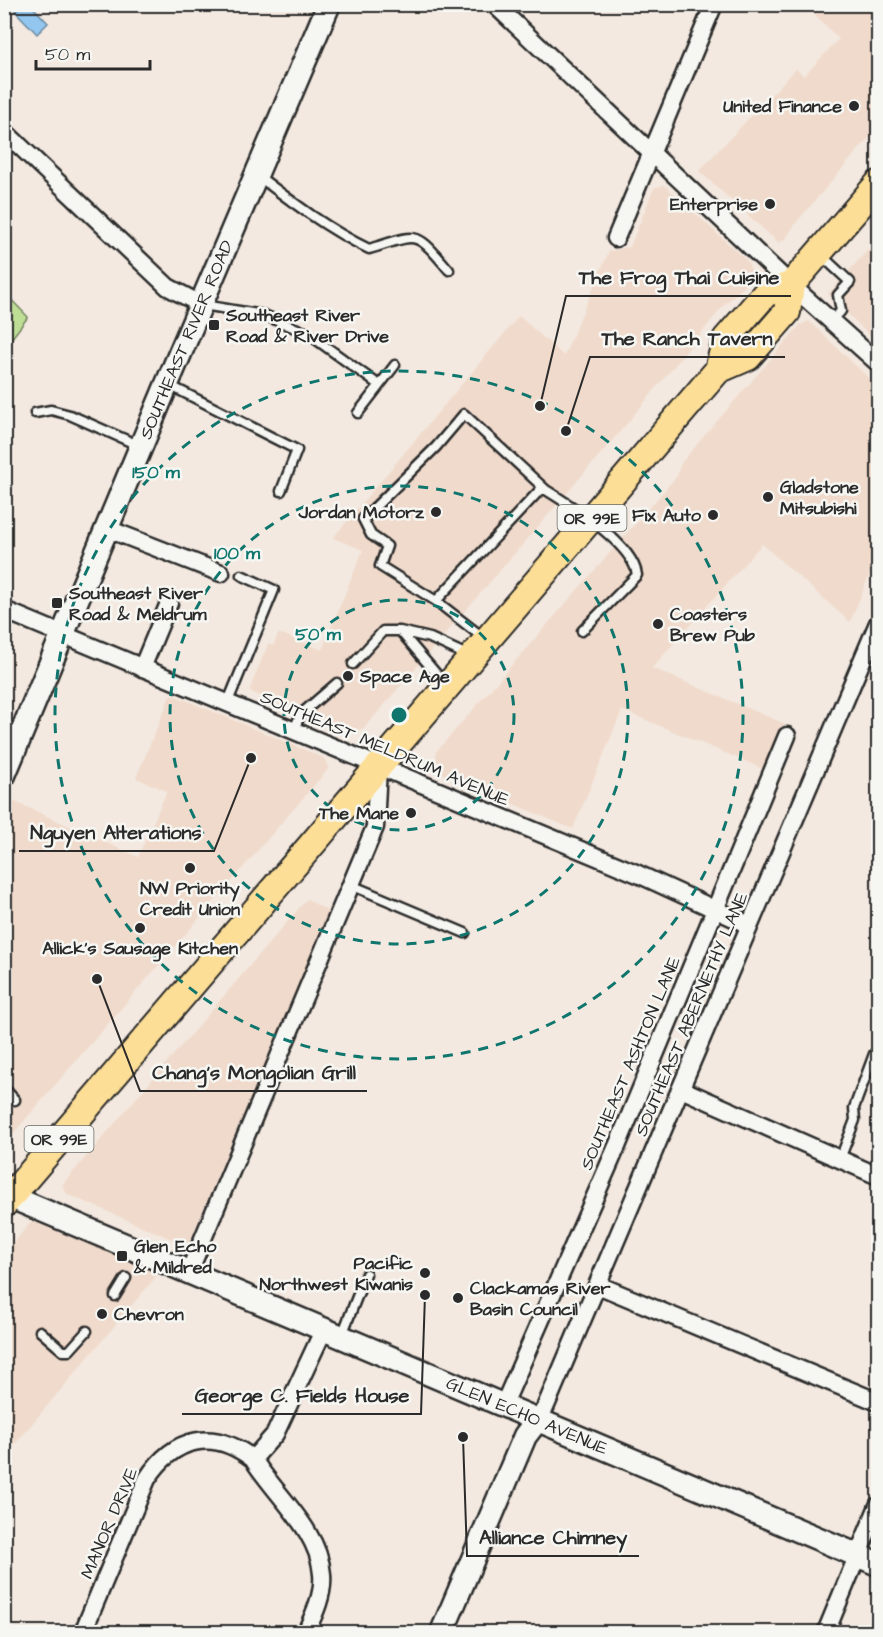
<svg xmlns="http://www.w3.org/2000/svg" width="883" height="1637" viewBox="0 0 883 1637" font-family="'Architects Daughter',sans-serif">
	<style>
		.built { fill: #f0dacb }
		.green { fill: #bede96; stroke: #748460; stroke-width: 1.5 }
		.water { fill: #93c7f0; stroke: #6989a1; stroke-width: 1.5 }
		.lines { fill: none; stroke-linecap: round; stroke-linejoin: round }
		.lane-casing { stroke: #2b2b2b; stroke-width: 13 }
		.street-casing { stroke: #2b2b2b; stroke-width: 21 }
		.secondary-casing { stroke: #2b2b2b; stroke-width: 27 }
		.primary-casing { stroke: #2b2b2b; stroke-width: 30 }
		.lane { stroke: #f6f6f2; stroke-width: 8 }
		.street { stroke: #f6f6f2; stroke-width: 16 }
		.secondary { stroke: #f6f6f2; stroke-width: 22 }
		.primary { stroke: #fdde96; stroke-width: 26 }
		.ring { fill: none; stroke: #0f766e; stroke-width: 3; stroke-dasharray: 10 8 }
		.poi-dot { fill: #2b2b2b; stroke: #f6f6f2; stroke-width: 2 }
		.labels { text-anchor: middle; stroke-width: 5; stroke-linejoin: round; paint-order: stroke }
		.shield { fill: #f6f6f2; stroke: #686867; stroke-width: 1.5 }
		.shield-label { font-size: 16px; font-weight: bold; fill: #2b2b2b }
		.poi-label { font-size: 18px; font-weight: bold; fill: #2b2b2b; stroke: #f6f6f2; text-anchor: start }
		.street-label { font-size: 18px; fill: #2b2b2b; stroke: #f6f6f2 }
		.centre { fill: #0f766e; stroke: #f6f6f2; stroke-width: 3 }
		.ring-label { font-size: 18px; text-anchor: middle; font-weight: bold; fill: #0f766e; stroke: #f6f6f2; stroke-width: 5; stroke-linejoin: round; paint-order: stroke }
		.leader { fill: none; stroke: #2b2b2b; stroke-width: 2 }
		.callout-dot { fill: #2b2b2b; stroke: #f6f6f2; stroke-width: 2 }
		.callout-label { font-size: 20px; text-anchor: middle; font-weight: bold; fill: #2b2b2b; stroke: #f6f6f2; stroke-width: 5; stroke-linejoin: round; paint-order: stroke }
	</style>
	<rect width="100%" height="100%" fill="#f3e9e0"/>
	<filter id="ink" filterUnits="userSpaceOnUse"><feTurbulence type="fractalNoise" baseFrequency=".0167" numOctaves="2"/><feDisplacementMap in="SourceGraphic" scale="12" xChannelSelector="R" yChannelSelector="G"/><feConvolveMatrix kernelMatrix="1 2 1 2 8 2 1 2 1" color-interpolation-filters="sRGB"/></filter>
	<g filter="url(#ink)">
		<path class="built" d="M805,5H878V127L795,224L786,238L779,243L699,171L796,69L804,76L839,39Z
			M664,185L747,261L752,272L748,283L725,304L629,421L364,728L349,733L249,691L268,644L273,646L279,633L322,650L363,550L333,538L519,316L564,356L609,251L630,247L654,188Z
			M878,239V344L828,294Z
			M809,321L878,387V554L850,622L762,544L652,668L785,724L766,770L622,710L573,829L440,773L437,768L436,752L677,476L681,463L800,325Z
			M171,694L324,758L329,768L5,1143L4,822L13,801L138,857L167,791L136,778Z
			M307,899L329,912L188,1246L67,1194L62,1185Z
			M32,1221L159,1273L5,1456V1253Z"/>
		<path class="green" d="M5,293L28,317L5,347Z"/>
		<path class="water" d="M23,4L31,5L48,23L37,34L15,11Z"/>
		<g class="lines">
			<defs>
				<path id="lane" d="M257,175C292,202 329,230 369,249C419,234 414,229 449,270
					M821,255L850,282L838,295L841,311L832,321
					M203,305L264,315L307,333L379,385
					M167,384L297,450L281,491
					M35,413L51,410L70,415L140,446
					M358,413L395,365
					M436,601L540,490H546C572,506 633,544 637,575L582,631
					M485,639L436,601L380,566L387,546L371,535L363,519L436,447L464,414L546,490
					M353,664L383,631H400
					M445,684L400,631L430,638L469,656
					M227,704L274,590L241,575
					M293,731L301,714L337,683
					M351,885L465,933
					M4,1088L15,1100
					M840,1159L855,1120L854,1108L874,1054L878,1051
					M115,1296L126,1278
					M40,1331L63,1351H69L87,1331
					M342,1335L366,1274"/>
				<path id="street" d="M494,4L791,285L878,363
					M4,131L168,287L202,305
					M616,238L714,4
					M108,529L221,573
					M4,610L638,874L749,925
					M142,668L169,603
					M681,1089L878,1176
					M189,1272L375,827L378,767
					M598,1285L878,1402
					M504,1404L618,1144L787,736
					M538,1419L545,1408L878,623
					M83,1632L147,1479C174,1437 213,1428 253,1459
					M306,1632C314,1615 324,1594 322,1574C319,1530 275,1495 253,1459L275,1434L324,1329
					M826,1632L878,1506"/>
				<g id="secondary">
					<path id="s1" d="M4,775L167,384L329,4"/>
					<path id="s2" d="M4,1194L878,1564"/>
					<path d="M442,1632L525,1436L538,1419"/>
				</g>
				<path id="primary" d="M718,370L726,339L766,293L791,285
					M4,1204L718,370L748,357L787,312L791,285L878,184"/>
			</defs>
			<use href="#lane" class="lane-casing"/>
			<use href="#street" class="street-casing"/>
			<use href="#secondary" class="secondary-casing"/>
			<use href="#primary" class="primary-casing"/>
			<use href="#lane" class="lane"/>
			<use href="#street" class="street"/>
			<use href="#secondary" class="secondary"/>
			<use href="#primary" class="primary"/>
		</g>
	</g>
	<g class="ring">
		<circle cx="399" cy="715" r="115"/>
		<circle cx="399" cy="715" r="229"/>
		<circle cx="399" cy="715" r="344"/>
	</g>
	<g class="poi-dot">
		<circle cx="854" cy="106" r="6"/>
		<circle cx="770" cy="204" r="6"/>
		<rect x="208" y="319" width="12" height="12" rx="3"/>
		<circle cx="768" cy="497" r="6"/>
		<circle cx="436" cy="512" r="6"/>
		<circle cx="713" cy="515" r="6"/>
		<rect x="51" y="597" width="12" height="12" rx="3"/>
		<circle cx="658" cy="624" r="6"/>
		<circle cx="348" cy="676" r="6"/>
		<circle cx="411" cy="813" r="6"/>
		<circle cx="190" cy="868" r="6"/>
		<circle cx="140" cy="928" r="6"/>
		<rect x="116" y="1250" width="12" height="12" rx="3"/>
		<circle cx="425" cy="1273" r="6"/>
		<circle cx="458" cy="1298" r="6"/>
		<circle cx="102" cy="1314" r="6"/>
	</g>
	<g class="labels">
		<g class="shield">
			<rect x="557.5" y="505" width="69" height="26" rx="4.5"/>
			<rect x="24.5" y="1126" width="69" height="26" rx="4.5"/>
		</g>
		<g class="shield-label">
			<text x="592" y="524">OR 99E</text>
			<text x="59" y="1145">OR 99E</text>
		</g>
		<g class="poi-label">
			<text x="842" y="112" text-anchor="end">United Finance</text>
			<text x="758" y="210" text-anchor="end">Enterprise</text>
			<text x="226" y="321">Southeast River<tspan x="226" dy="21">Road &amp; River Drive</tspan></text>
			<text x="780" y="493">Gladstone<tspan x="780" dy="21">Mitsubishi</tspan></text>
			<text x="424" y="518" text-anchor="end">Jordan Motorz</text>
			<text x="701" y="521" text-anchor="end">Fix Auto</text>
			<text x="69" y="599">Southeast River<tspan x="69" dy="21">Road &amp; Meldrum</tspan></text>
			<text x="670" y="620">Coasters<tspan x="670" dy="21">Brew Pub</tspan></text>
			<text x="360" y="682">Space Age</text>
			<text x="399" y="819" text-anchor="end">The Mane</text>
			<text x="190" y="894" text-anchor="middle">NW Priority<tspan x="190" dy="21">Credit Union</tspan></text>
			<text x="140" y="954" text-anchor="middle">Allick's Sausage Kitchen</text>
			<text x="134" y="1252">Glen Echo<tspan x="134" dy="21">&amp; Mildred</tspan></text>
			<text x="413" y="1269" text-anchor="end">Pacific<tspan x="413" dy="21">Northwest Kiwanis</tspan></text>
			<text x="470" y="1294">Clackamas River<tspan x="470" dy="21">Basin Council</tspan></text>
			<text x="114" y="1320">Chevron</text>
		</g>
		<g class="street-label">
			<text dy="6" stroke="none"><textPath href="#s1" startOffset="472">SOUTHEAST RIVER ROAD</textPath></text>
			<text transform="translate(385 748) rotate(23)" y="6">SOUTHEAST MELDRUM AVENUE</text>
			<text transform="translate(691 1014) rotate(-67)" y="6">SOUTHEAST ABERNETHY LANE</text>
			<text transform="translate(630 1063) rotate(-67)" y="6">SOUTHEAST ASHTON LANE</text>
			<text dy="6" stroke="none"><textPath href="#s2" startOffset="568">GLEN ECHO AVENUE</textPath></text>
			<text transform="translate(109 1523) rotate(-67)" y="6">MANOR DRIVE</text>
		</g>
	</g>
	<circle cx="399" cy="715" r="9" class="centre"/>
	<g class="ring-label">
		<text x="156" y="478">150 m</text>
		<text x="237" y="559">100 m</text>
		<text x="318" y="640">50 m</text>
	</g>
	<path class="leader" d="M540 406L566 296H791M566 431L590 357H785M251 758L214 851H19M97 979L140 1091H367M425 1295L421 1414H182M463 1437L467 1556H639"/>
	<g class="callout-dot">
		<circle cx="540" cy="406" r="6"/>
		<circle cx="566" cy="431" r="6"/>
		<circle cx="251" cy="758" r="6"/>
		<circle cx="97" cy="979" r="6"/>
		<circle cx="425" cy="1295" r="6"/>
		<circle cx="463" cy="1437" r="6"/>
	</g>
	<g class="callout-label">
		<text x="679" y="284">The Frog Thai Cuisine</text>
		<text x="687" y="345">The Ranch Tavern</text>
		<text x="116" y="839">Nguyen Alterations</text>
		<text x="254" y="1079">Chang's Mongolian Grill</text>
		<text x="302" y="1402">George C. Fields House</text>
		<text x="553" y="1544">Alliance Chimney</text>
	</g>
	<rect width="883" height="1637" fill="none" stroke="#f6f6f2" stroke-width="24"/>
	<rect x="12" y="12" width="859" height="1613" fill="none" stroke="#2b2b2b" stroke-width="2" filter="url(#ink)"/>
	<path d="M36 60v9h114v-9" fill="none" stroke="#2b2b2b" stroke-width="3"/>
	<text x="45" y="60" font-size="18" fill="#2b2b2b" stroke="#f6f6f2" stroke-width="4.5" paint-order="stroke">50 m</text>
</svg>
